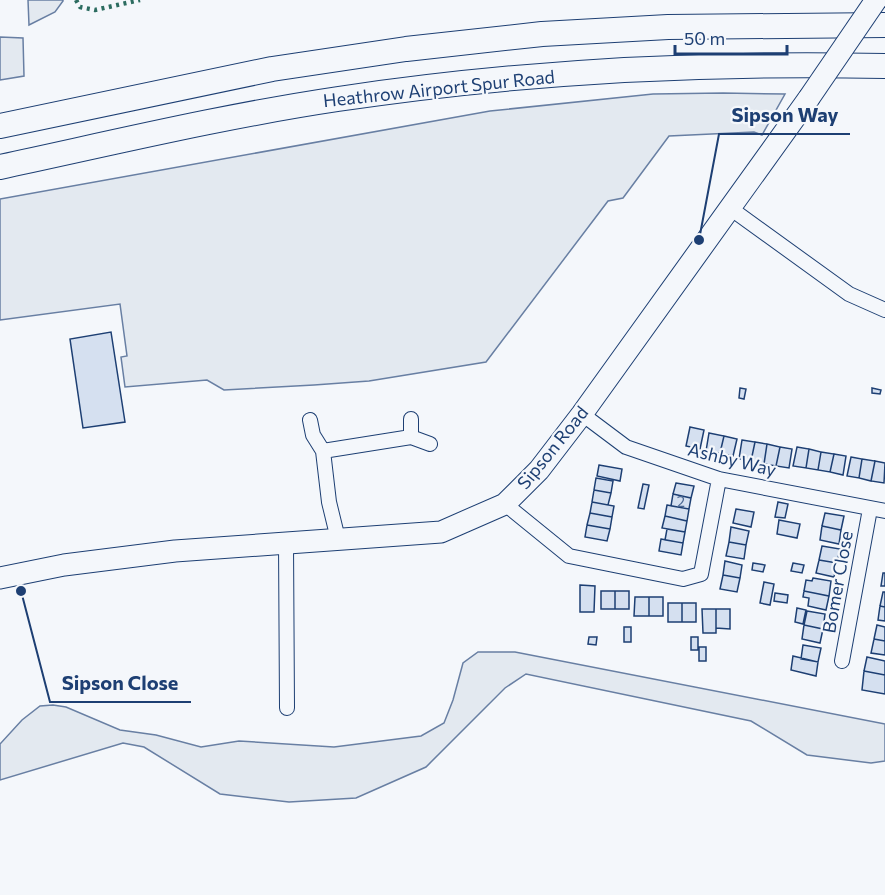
<svg xmlns="http://www.w3.org/2000/svg" width="885" height="895" viewBox="0 0 885 895" font-family="Commissioner,sans-serif">
	<style>
		.green { fill: #e3e9f0; stroke: #687fa3; stroke-width: 1.5 }
		.building { fill: #d5e0f0; stroke: #1d3f73; stroke-width: 1.5 }
		.lines { fill: none; stroke-linecap: round; stroke-linejoin: round }
		.minor-casing { stroke: #1d3f73; stroke-width: 16 }
		.primary-casing { stroke: #1d3f73; stroke-width: 23 }
		.motorway-casing { stroke: #1d3f73; stroke-width: 26 }
		.minor { stroke: #f4f7fb; stroke-width: 14 }
		.primary { stroke: #f4f7fb; stroke-width: 21 }
		.motorway { stroke: #f4f7fb; stroke-width: 24 }
		.primary-bridge-casing { stroke: #1d3f73; stroke-width: 23; stroke-linecap: butt }
		.primary-bridge { stroke: #f4f7fb; stroke-width: 21 }
		.hedge { stroke: #2c6c60; stroke-width: 4.5; stroke-dasharray: 3 4.5; stroke-linecap: butt }
		.labels { text-anchor: middle; stroke-width: 4.5; stroke-linejoin: round; paint-order: stroke }
		.number-label { font-size: 15px; fill: #4b6792 }
		.street-label { font-size: 18px; fill: #1d3f73; stroke: #f4f7fb }
		.leader { fill: none; stroke: #1d3f73; stroke-width: 2 }
		.callout-dot { fill: #1d3f73; stroke: #f4f7fb; stroke-width: 2 }
		.callout-label { font-size: 20px; text-anchor: middle; font-weight: bold; fill: #1d3f73; stroke: #f4f7fb; stroke-width: 4.5; stroke-linejoin: round; paint-order: stroke }
	</style>
	<rect width="100%" height="100%" fill="#f4f7fb"/>
	<path class="green" d="M28,0H63V1L55,12L29,25Z
		M0,37L23,38L24,76L0,80Z
		M723,93L785,94L762,135L754,132L669,136L623,198L608,201L486,362L369,381L314,385L224,390L207,380L125,387L121,357L127,356L120,304L0,320V199L490,111L653,94Z
		M478,652H515L885,724V761L871,763L807,755L751,721L526,674L505,688L426,767L356,798L289,802L220,794L144,747L123,743L0,780V744L22,720L40,706L53,705L66,707L120,730L156,735L201,747L239,741L334,747L421,736L444,723L453,700L463,663Z"/>
	<path class="building" d="M111,332L125,422L83,428L70,339Z
		M740,388L746,389L744,399L739,398Z
		M872,388L881,390L880,394L872,393Z
		M690,427L704,430L700,449L686,446Z
		M709,433L724,436L720,453L706,451Z
		M724,436L737,439L733,456L720,453Z
		M742,440L755,442L751,461L739,459Z
		M755,442L767,444L764,464L751,461Z
		M767,444L780,447L776,466L764,464Z
		M780,447L792,449L789,468L776,466Z
		M797,447L809,449L806,468L793,466Z
		M809,449L821,452L818,470L806,468Z
		M821,452L834,454L830,472L818,470Z
		M834,454L846,456L843,475L830,472Z
		M851,457L862,459L859,478L847,476Z
		M862,459L875,461L871,481L859,478Z
		M875,461L885,463L884,483L871,481Z
		M599,465L622,469L620,481L597,476Z
		M596,478L613,481L611,493L594,490Z
		M676,483L694,486L691,498L673,494Z
		M643,484L649,485L644,509L638,508Z
		M594,490L611,493L608,505L592,502Z
		M673,494L691,498L689,509L671,506Z
		M592,502L614,506L612,517L590,513Z
		M778,502L788,504L785,518L775,517Z
		M667,505L689,509L687,521L665,516Z
		M736,509L754,512L751,527L733,523Z
		M590,513L612,517L610,529L587,525Z
		M825,513L844,516L841,530L822,526Z
		M665,516L687,521L685,532L662,528Z
		M779,520L800,524L797,538L777,534Z
		M587,525L610,529L607,541L585,537Z
		M822,526L841,530L839,544L820,540Z
		M731,527L749,531L746,545L729,542Z
		M667,529L685,532L683,543L665,540Z
		M661,539L683,543L681,555L659,551Z
		M729,542L746,545L744,559L726,556Z
		M822,546L840,549L837,563L819,560Z
		M819,560L837,563L834,577L816,573Z
		M725,561L742,565L740,578L723,575Z
		M753,563L765,565L763,572L752,570Z
		M793,563L804,565L802,573L791,571Z
		M883,573H885V586H881Z
		M723,575L740,578L737,592L720,589Z
		M813,578L831,581L829,596L804,591L806,580L812,581Z
		M764,582L774,584L770,605L760,603Z
		M580,585L595,586L594,612H580Z
		M601,591H615V609H601Z
		M615,591H629V609H615Z
		M804,591L829,596L826,610L808,606L809,598L803,597Z
		M883,592H885V607L880,606Z
		M775,593L788,595L787,603L774,601Z
		M635,597H649V616H634Z
		M649,597H663V616H649Z
		M668,603H682V622H668Z
		M682,603H696V622H682Z
		M880,606L885,607V621L878,620Z
		M797,608L806,610L803,624L795,622Z
		M702,609H716V633H703Z
		M716,609H730V629L716,628Z
		M807,611L825,614L823,629L804,625Z
		M804,625L823,629L820,643L802,639Z
		M877,625L885,627V641L874,639Z
		M624,627H631V642H624Z
		M589,637H597L596,645L588,644Z
		M691,637H698V650H691Z
		M874,639L885,641V655L871,653Z
		M803,645L821,648L818,662L801,659Z
		M699,647H706V661H699Z
		M793,656L818,662L816,676L791,670Z
		M867,657L885,661V675L864,671Z
		M864,671L885,675V694L862,690Z"/>
	<g class="lines">
		<defs>
			<path id="minor" d="M730,208L849,294L885,310
				M582,414L626,447L719,479L885,511
				M411,419V437
				M310,420L313,435L323,451L329,502L338,539
				M323,451L411,437L430,444
				M505,504L569,556L683,579L701,574L719,479
				M286,543L287,708
				M842,661L870,509"/>
			<path id="primary" d="M0,578L64,565L175,551L441,532L505,504L539,470L582,414L809,98"/>
			<path id="motorway" d="M0,126L272,69L406,49L542,34L668,27L885,25
				M0,167C112,143 224,116 338,99C518,72 703,62 885,66"/>
		</defs>
		<use href="#minor" class="minor-casing"/>
		<use href="#primary" class="primary-casing"/>
		<use href="#motorway" class="motorway-casing"/>
		<use href="#minor" class="minor"/>
		<use href="#primary" class="primary"/>
		<use href="#motorway" class="motorway"/>
		<defs>
			<path id="primary-bridge" d="M809,98L876,0"/>
		</defs>
		<use href="#primary-bridge" class="primary-bridge-casing"/>
		<use href="#primary-bridge" class="primary-bridge"/>
		<path class="hedge" d="M76,0L80,7L95,10L140,0"/>
	</g>
	<g class="labels">
		<g class="number-label">
			<text x="681" y="507">2</text>
		</g>
		<g class="street-label">
			<text transform="translate(439 89) rotate(-6)" y="6">Heathrow Airport Spur Road</text>
			<text transform="translate(553 448) rotate(-51)" y="6">Sipson Road</text>
			<text transform="translate(732 460) rotate(14)" y="6">Ashby Way</text>
			<text transform="translate(838 582) rotate(-80)" y="6">Bomer Close</text>
		</g>
	</g>
	<path class="leader" d="M699 240L719 134H850M21 591L50 702H191"/>
	<g class="callout-dot">
		<circle cx="699" cy="240" r="6"/>
		<circle cx="21" cy="591" r="6"/>
	</g>
	<g class="callout-label">
		<text x="785" y="122">Sipson Way</text>
		<text x="120" y="690">Sipson Close</text>
	</g>
	<path d="M675 45v9h112v-9" fill="none" stroke="#1d3f73" stroke-width="3"/>
	<text x="684" y="45" font-size="18" fill="#1d3f73" stroke="#f4f7fb" stroke-width="4.5" paint-order="stroke">50 m</text>
</svg>
